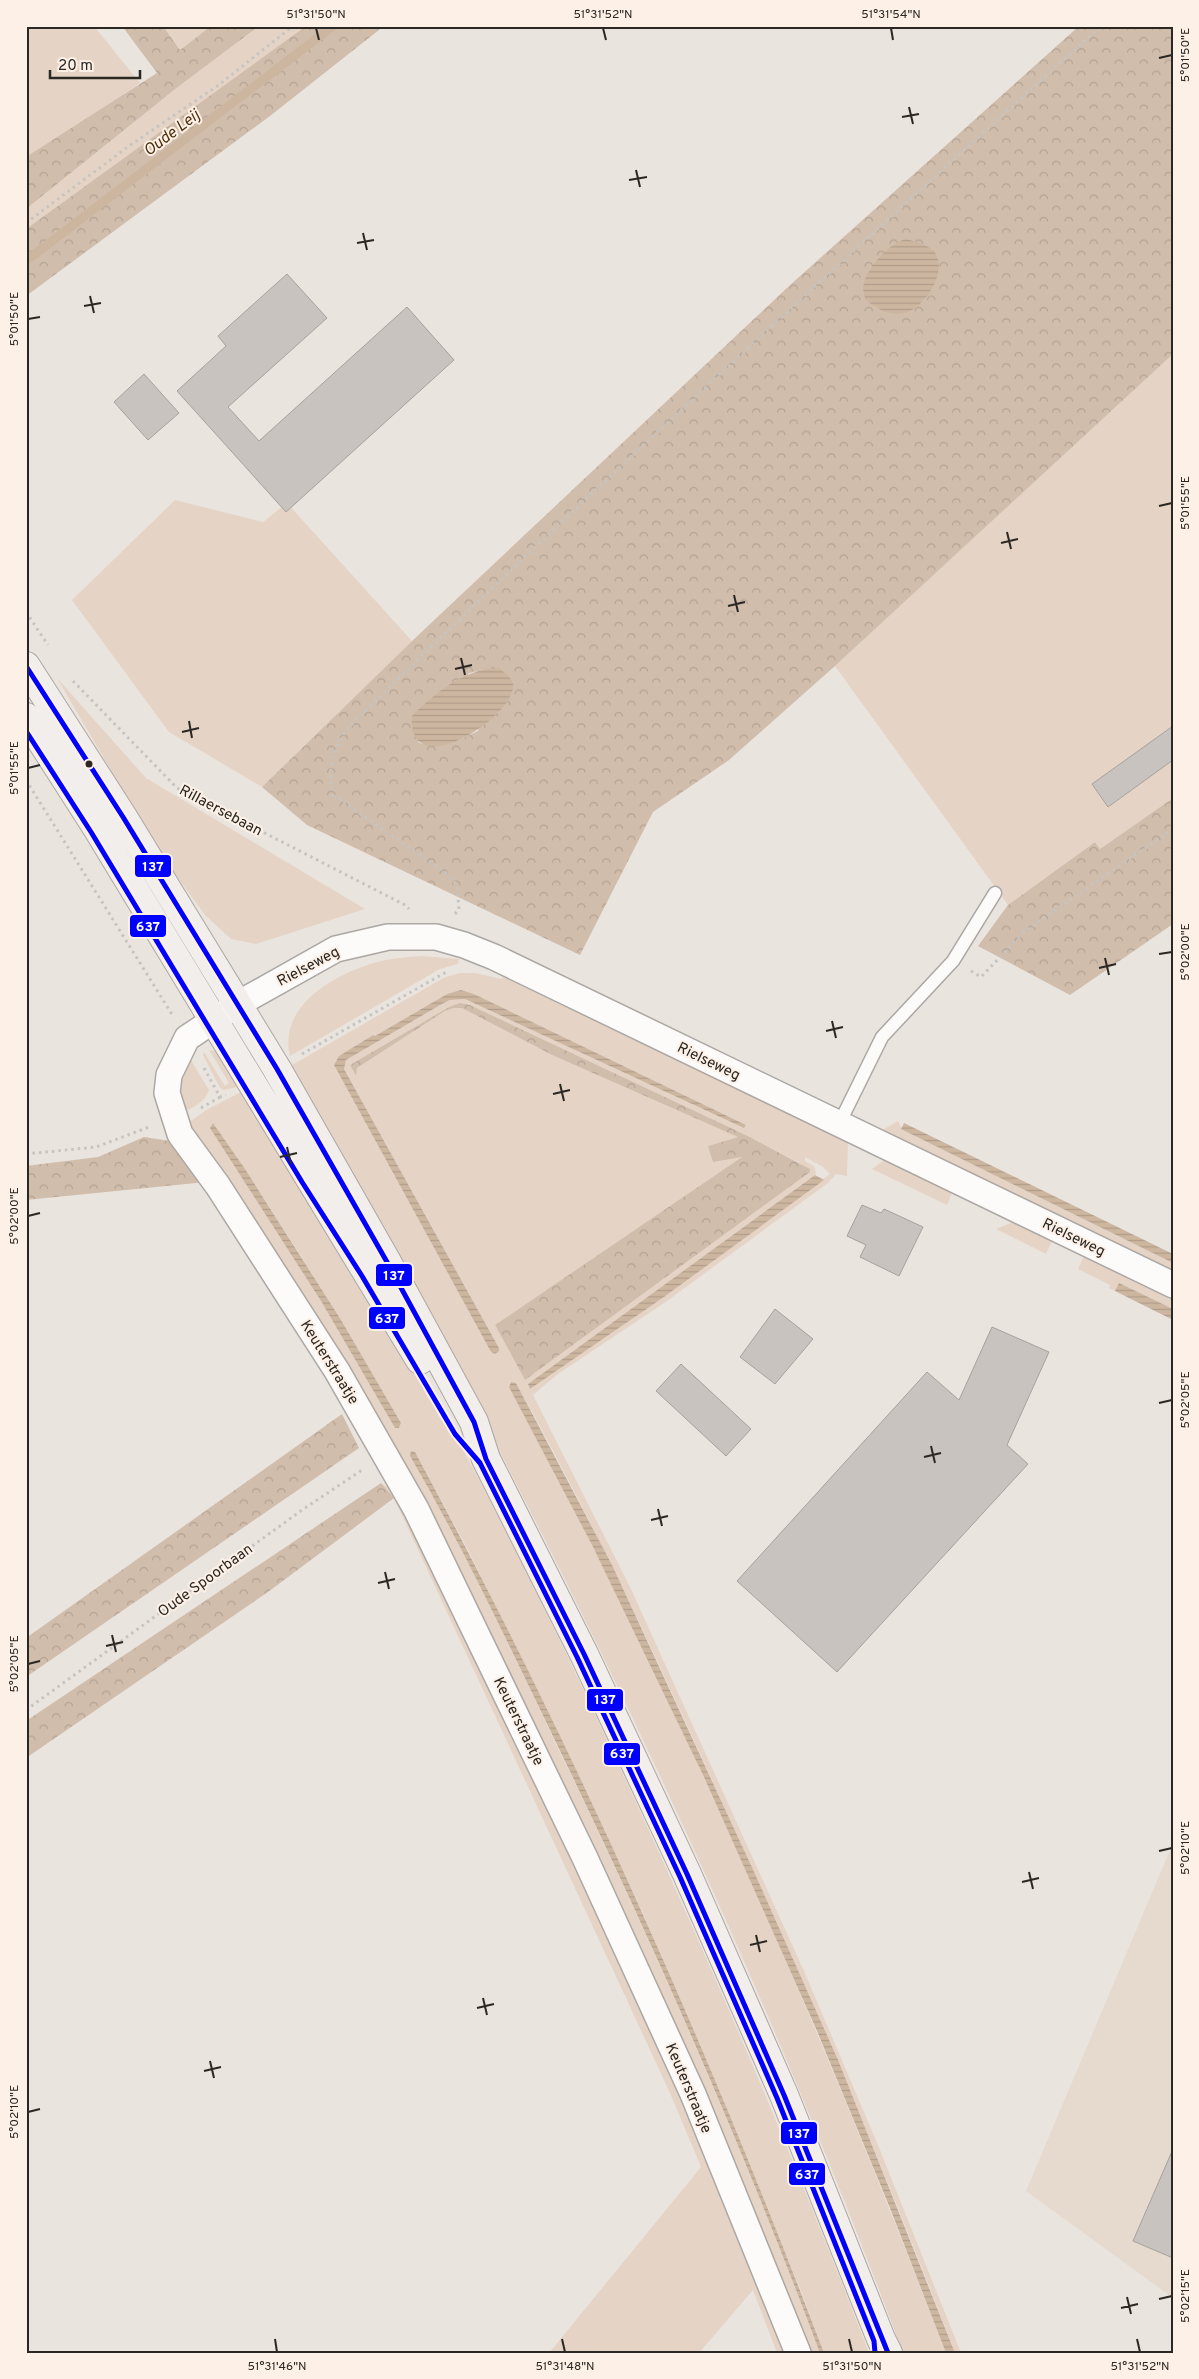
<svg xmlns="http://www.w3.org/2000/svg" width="1199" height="2379" viewBox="0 0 1199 2379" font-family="Overpass,sans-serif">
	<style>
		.built { fill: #e6dacf }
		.green { fill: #e5d4c5; fill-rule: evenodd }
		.forest { fill: url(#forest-crowns); fill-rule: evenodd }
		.water { fill: url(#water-rules) }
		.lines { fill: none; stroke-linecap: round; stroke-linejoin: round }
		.stream { stroke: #cdb6a0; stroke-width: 9 }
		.building { fill: #c8c3bf; stroke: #a6a19d }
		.lane-casing { stroke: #aca7a3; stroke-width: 15 }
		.street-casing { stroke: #aca7a3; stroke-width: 28 }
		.secondary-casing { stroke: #aca7a3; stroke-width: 30 }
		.path { stroke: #c6c4c1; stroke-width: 3; stroke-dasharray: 2.5 4; stroke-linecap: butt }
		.lane { stroke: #fcfbfa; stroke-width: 12 }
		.street { stroke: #fcfbfa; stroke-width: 25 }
		.secondary { stroke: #f2eeeb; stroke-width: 28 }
		.bus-1-casing { stroke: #fdf1e7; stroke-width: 9 }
		.bus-2-casing { stroke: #fdf1e7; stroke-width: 9 }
		.bus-1 { stroke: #00f; stroke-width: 5 }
		.bus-2 { stroke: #00f; stroke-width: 5 }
		.ticks { fill: none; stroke: #2b2723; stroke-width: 2 }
		.bus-dot { fill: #2b2723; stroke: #fdf1e7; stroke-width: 2 }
		.labels { text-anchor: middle; stroke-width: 4; stroke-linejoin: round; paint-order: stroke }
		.street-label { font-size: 15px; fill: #2b2723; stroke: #fdf1e7 }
		.water-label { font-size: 16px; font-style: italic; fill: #4f300c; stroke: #fdf1e7 }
		.line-badge { stroke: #fdf1e7; stroke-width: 2 }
		.badge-label { font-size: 14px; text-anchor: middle; font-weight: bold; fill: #fff }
		.neatline { fill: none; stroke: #2b2723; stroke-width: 2 }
		.ticks-label { font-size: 12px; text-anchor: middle; fill: #2b2723 }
	</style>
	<defs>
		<pattern id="forest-crowns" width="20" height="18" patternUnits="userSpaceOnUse" patternTransform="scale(1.25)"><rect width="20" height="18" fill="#d1bdab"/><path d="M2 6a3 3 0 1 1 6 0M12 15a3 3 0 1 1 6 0" fill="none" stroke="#b4a293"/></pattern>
		<pattern id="water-rules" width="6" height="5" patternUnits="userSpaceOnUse" patternTransform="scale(1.25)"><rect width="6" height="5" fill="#cdb6a0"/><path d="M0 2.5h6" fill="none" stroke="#b09c8a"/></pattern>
	</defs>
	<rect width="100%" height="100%" fill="#eae4df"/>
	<path class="built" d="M1173,1843V2298L1026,2191Z"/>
	<path class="green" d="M26,26H94L140,83L26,161Z
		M163,26H211L180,50Z
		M259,26H306L26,229V209L174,90Z
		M1173,354V798L1100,849L1095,842L1008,905L835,666Z
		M175,500L263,522L287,503L412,641L262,787L169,732L72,600Z
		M57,678L146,778L365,909L256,944L231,939L205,915L158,851Z
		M422,956L459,959L458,964L440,969L290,1056C278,1005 335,974 377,962C392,958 407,957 422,956Z
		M460,973H475L501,979L503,977L848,1142L847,1176L836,1174L828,1183L667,1301L558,1374L533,1395L631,1589L804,1971L878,2145L961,2353H955C883,2164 803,1979 719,1796C656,1656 591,1517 516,1383L511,1382L510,1387C559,1482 609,1576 655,1672C761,1895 857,2122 946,2353H903C779,2020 629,1694 462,1380C409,1280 352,1182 296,1084L292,1065L445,977ZM461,990L474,994L746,1125L744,1128L465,999L450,1000L442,1004L346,1060L344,1069L499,1348L496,1354L491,1352L334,1065L339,1056L373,1035L375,1036L447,994ZM470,1005L750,1137L800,1163L810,1172L525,1380L495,1325L744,1156L708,1146L739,1137L552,1055L462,1008H454L445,1011L357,1068L355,1075L350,1065L449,1007ZM805,1157L823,1167L830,1174L664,1297L530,1389L528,1384L816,1174L814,1166L805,1161Z
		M209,1050L222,1053L241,1081L237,1087L224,1090L220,1088L203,1055L204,1052L225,1086L229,1083Z
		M191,1060L209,1090C206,1101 193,1108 183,1112C178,1093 181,1077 191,1060Z
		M245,1090C309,1192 377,1293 435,1398C507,1528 572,1663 634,1798C718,1980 797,2165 869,2353H824L801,2291L642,1911L544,1705L467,1548L415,1452L410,1456C464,1549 510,1647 556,1744C653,1943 742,2146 820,2353H805L413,1486L188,1123L208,1109ZM213,1123C281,1220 341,1321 401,1423L399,1428H395L321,1301L211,1126Z
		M898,1121L902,1129L1173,1263V1273L881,1131Z
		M884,1160L952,1193L947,1205L872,1169Z
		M1013,1222L1052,1241L1046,1254L996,1229Z
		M1084,1256L1173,1299V1309L1119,1284L1115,1291L1109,1288L1110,1285L1078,1269Z
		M381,1483L395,1491L636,1987L790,2353H777L753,2290L699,2353H549L701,2167L670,2093L394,1498Z"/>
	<path class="forest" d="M122,26H163L180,50L211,26H259L174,90L26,209V157L157,73Z
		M306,26H384L270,116L26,296V229Z
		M1079,26H1173V354L835,666L729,760L653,812L580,955L307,825L262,787L412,641L789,286ZM498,667L478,731C461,739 436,752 418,742L469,673Z
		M1173,798V924L1070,995L978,946L1008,905L1095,842L1100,849Z
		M460,1003L470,1005L750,1137L810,1169V1172L525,1380L495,1325L742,1157L713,1162L708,1146L738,1137L552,1055L462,1008H454L445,1011L357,1068L356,1076L350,1065L449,1007Z
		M144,1137L170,1141L206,1182L26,1200V1166L98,1157Z
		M342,1414L359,1448L26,1677V1638Z
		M381,1483L394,1498L268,1592L26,1758V1721Z"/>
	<path class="water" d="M906,239C916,242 927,244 934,252C950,270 923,310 904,313C888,316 877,309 865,299C865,296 863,291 863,288C865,269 889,243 906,239Z
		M498,667C503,672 512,677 513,684C518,715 407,787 412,716C436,692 462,671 498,667Z
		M461,990L474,994L746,1125L744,1128L465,999L450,1000L442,1004L346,1060L344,1069L499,1348V1351L495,1354L491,1352L334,1065L339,1056L373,1035L375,1036L447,994Z
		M213,1123L245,1169L341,1320L401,1423L399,1428H395L321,1301L210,1128Z
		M904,1123L1173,1254V1263L901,1129Z
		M815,1175L824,1180L664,1297L530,1389L528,1384Z
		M1119,1283L1173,1309V1320L1115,1291Z
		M511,1382L516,1383L612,1565L755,1874L838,2060L955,2353H946L890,2208L817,2031L704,1777L593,1547L509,1387Z
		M411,1451L415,1452C572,1742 707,2045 824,2353H820C744,2150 657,1952 563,1757C514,1656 467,1554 410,1456Z"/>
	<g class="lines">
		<path class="stream" d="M26,261L333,26"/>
	</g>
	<path class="building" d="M287,274L327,318L228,407L259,441L407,307L454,360L286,512L177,391L226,346L218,336Z
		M144,374L179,413L148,440L114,402Z
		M1173,726V760L1108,807L1092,784Z
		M862,1205L881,1213L884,1209L923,1227L899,1276L860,1257L866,1245L847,1236Z
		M775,1309L813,1339L775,1384L740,1357Z
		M992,1327L1049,1352L1007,1445L1028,1464L837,1672L737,1581L927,1372L959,1400Z
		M681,1364L751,1429L726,1456L656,1391Z
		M1173,2149V2258L1133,2241Z"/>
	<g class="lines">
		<defs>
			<path id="lane" d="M839,1124L882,1037L953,961L995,893"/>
			<path id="street" d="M798,2353L693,2094L585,1858L416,1509L337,1371L218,1186L180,1134L167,1093L169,1075L187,1038L238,1004L336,949L388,937H436L464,945L494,957L1173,1285"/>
			<path id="secondary" d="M26,666L123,817L277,1069L387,1262L474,1422L486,1459L584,1654L687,1874L784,2095L881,2339L888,2353
				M26,717L97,828L420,1360"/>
		</defs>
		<use href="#lane" class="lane-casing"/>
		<use href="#street" class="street-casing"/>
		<use href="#secondary" class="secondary-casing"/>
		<path class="path" d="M26,223L129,146L220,84L293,26
			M26,612L48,645
			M73,681L177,788L405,905L409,909
			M26,780L173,1016
			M455,914L459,909L457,885L446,873L333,795C327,770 333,752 346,730C591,489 846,257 1101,26
			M971,971L981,977L1024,932L1173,829
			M302,1054L448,971
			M204,1068L220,1097L226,1095
			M201,1108L220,1097
			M26,1154L96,1147L149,1127
			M26,1710L302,1510L362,1470"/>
		<use href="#lane" class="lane"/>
		<use href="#street" class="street"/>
		<use href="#secondary" class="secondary"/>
		<defs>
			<path id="bus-1" d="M26,666L123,817L277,1069L387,1262L474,1422L486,1459L584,1654L687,1874L784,2095L888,2353"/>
			<path id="bus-2" d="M26,731L91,832L302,1182L362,1276L455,1434L480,1463L577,1657L680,1877L777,2098L874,2341L875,2353"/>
		</defs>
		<use href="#bus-1" class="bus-1-casing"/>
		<use href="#bus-2" class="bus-2-casing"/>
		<use href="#bus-1" class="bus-1"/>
		<use href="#bus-2" class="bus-2"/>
	</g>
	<path class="ticks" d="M316,28L319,40M603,28L606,40M891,28L893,40M1159,58L1172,55M909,107L913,124M902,117L919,114M636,170L640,187M629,180L647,177M363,233L367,250M357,243L374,240M90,296L94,313M84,306L101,303M28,319L40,317M1159,506L1172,503M1007,532L1011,549M1001,543L1018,539M734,595L738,612M728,606L745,602M461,658L465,675M455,669L472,665M189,721L192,738M182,732L199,728M28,768L40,765M1159,954L1172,952M1105,958L1109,975M1099,968L1116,964M832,1021L836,1038M826,1031L843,1027M560,1084L564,1101M553,1094L570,1090M287,1147L291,1164M280,1157L297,1153M28,1216L40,1213M1159,1403L1172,1400M931,1446L935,1463M924,1457L941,1453M658,1509L662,1526M651,1520L668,1516M385,1572L389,1589M378,1583L395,1579M112,1635L116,1652M106,1646L123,1642M28,1664L40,1661M1159,1851L1172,1848M1029,1872L1033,1889M1022,1882L1039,1878M756,1935L760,1952M750,1945L767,1941M483,1998L487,2015M477,2008L494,2004M210,2061L214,2078M204,2071L221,2067M28,2112L40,2109M1127,2297L1131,2314M1159,2299L1172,2296M1121,2308L1138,2304M275,2339L277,2352M562,2339L565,2352M849,2339L852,2352M1137,2339L1140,2352"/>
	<circle class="bus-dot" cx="89" cy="764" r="4.5"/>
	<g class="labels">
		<g class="street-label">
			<text transform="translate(221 810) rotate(28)" y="5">Rillaersebaan</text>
			<text transform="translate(308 966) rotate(-28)" y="5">Rielseweg</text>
			<text transform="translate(709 1061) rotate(26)" y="5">Rielseweg</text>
			<text transform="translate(1074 1237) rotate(26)" y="5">Rielseweg</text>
			<text transform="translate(330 1362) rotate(58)" y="5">Keuterstraatje</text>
			<text transform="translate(205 1580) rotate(-36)" y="5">Oude Spoorbaan</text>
			<text transform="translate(519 1721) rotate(64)" y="5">Keuterstraatje</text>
			<text transform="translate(689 2088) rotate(67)" y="5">Keuterstraatje</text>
		</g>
		<g class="water-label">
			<text transform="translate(171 132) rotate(-37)" y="6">Oude Leij</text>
		</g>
	</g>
	<g class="line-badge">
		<rect x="134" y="854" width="38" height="24" rx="5" fill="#00f"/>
		<rect x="129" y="914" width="38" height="24" rx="5" fill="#00f"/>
		<rect x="375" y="1263" width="38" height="24" rx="5" fill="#00f"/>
		<rect x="368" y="1306" width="38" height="24" rx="5" fill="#00f"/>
		<rect x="586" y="1688" width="38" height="24" rx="5" fill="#00f"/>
		<rect x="603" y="1742" width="38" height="24" rx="5" fill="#00f"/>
		<rect x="780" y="2121" width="38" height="24" rx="5" fill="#00f"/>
		<rect x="788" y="2162" width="38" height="24" rx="5" fill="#00f"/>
	</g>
	<g class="badge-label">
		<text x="153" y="871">137</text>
		<text x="148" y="931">637</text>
		<text x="394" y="1280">137</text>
		<text x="387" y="1323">637</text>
		<text x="605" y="1704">137</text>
		<text x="622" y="1758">637</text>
		<text x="799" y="2138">137</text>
		<text x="807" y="2179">637</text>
	</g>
	<rect width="1199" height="2379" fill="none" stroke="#fdf1e7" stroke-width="55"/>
	<path d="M50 70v8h90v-8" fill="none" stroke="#2b2723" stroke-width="2.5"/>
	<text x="58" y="70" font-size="15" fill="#2b2723" stroke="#fdf1e7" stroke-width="4" paint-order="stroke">20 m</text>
	<rect x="28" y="28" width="1144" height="2324" class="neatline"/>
	<g class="ticks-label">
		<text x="316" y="18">51°31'50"N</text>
		<text x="603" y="18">51°31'52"N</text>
		<text x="891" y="18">51°31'54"N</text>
		<text transform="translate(1185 55) rotate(-90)" y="4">5°01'50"E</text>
		<text transform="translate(14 319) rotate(-90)" y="4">5°01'50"E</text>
		<text transform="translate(1185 503) rotate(-90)" y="4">5°01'55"E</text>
		<text transform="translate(14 768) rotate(-90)" y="4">5°01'55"E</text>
		<text transform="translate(1185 952) rotate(-90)" y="4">5°02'00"E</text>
		<text transform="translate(14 1216) rotate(-90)" y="4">5°02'00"E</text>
		<text transform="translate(1185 1400) rotate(-90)" y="4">5°02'05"E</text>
		<text transform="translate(14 1664) rotate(-90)" y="4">5°02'05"E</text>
		<text transform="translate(1185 1848) rotate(-90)" y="4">5°02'10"E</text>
		<text transform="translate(14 2112) rotate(-90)" y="4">5°02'10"E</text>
		<text transform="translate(1185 2296) rotate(-90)" y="4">5°02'15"E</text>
		<text x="277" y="2370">51°31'46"N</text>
		<text x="565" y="2370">51°31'48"N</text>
		<text x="852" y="2370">51°31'50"N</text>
		<text x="1140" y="2370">51°31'52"N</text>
	</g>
</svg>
